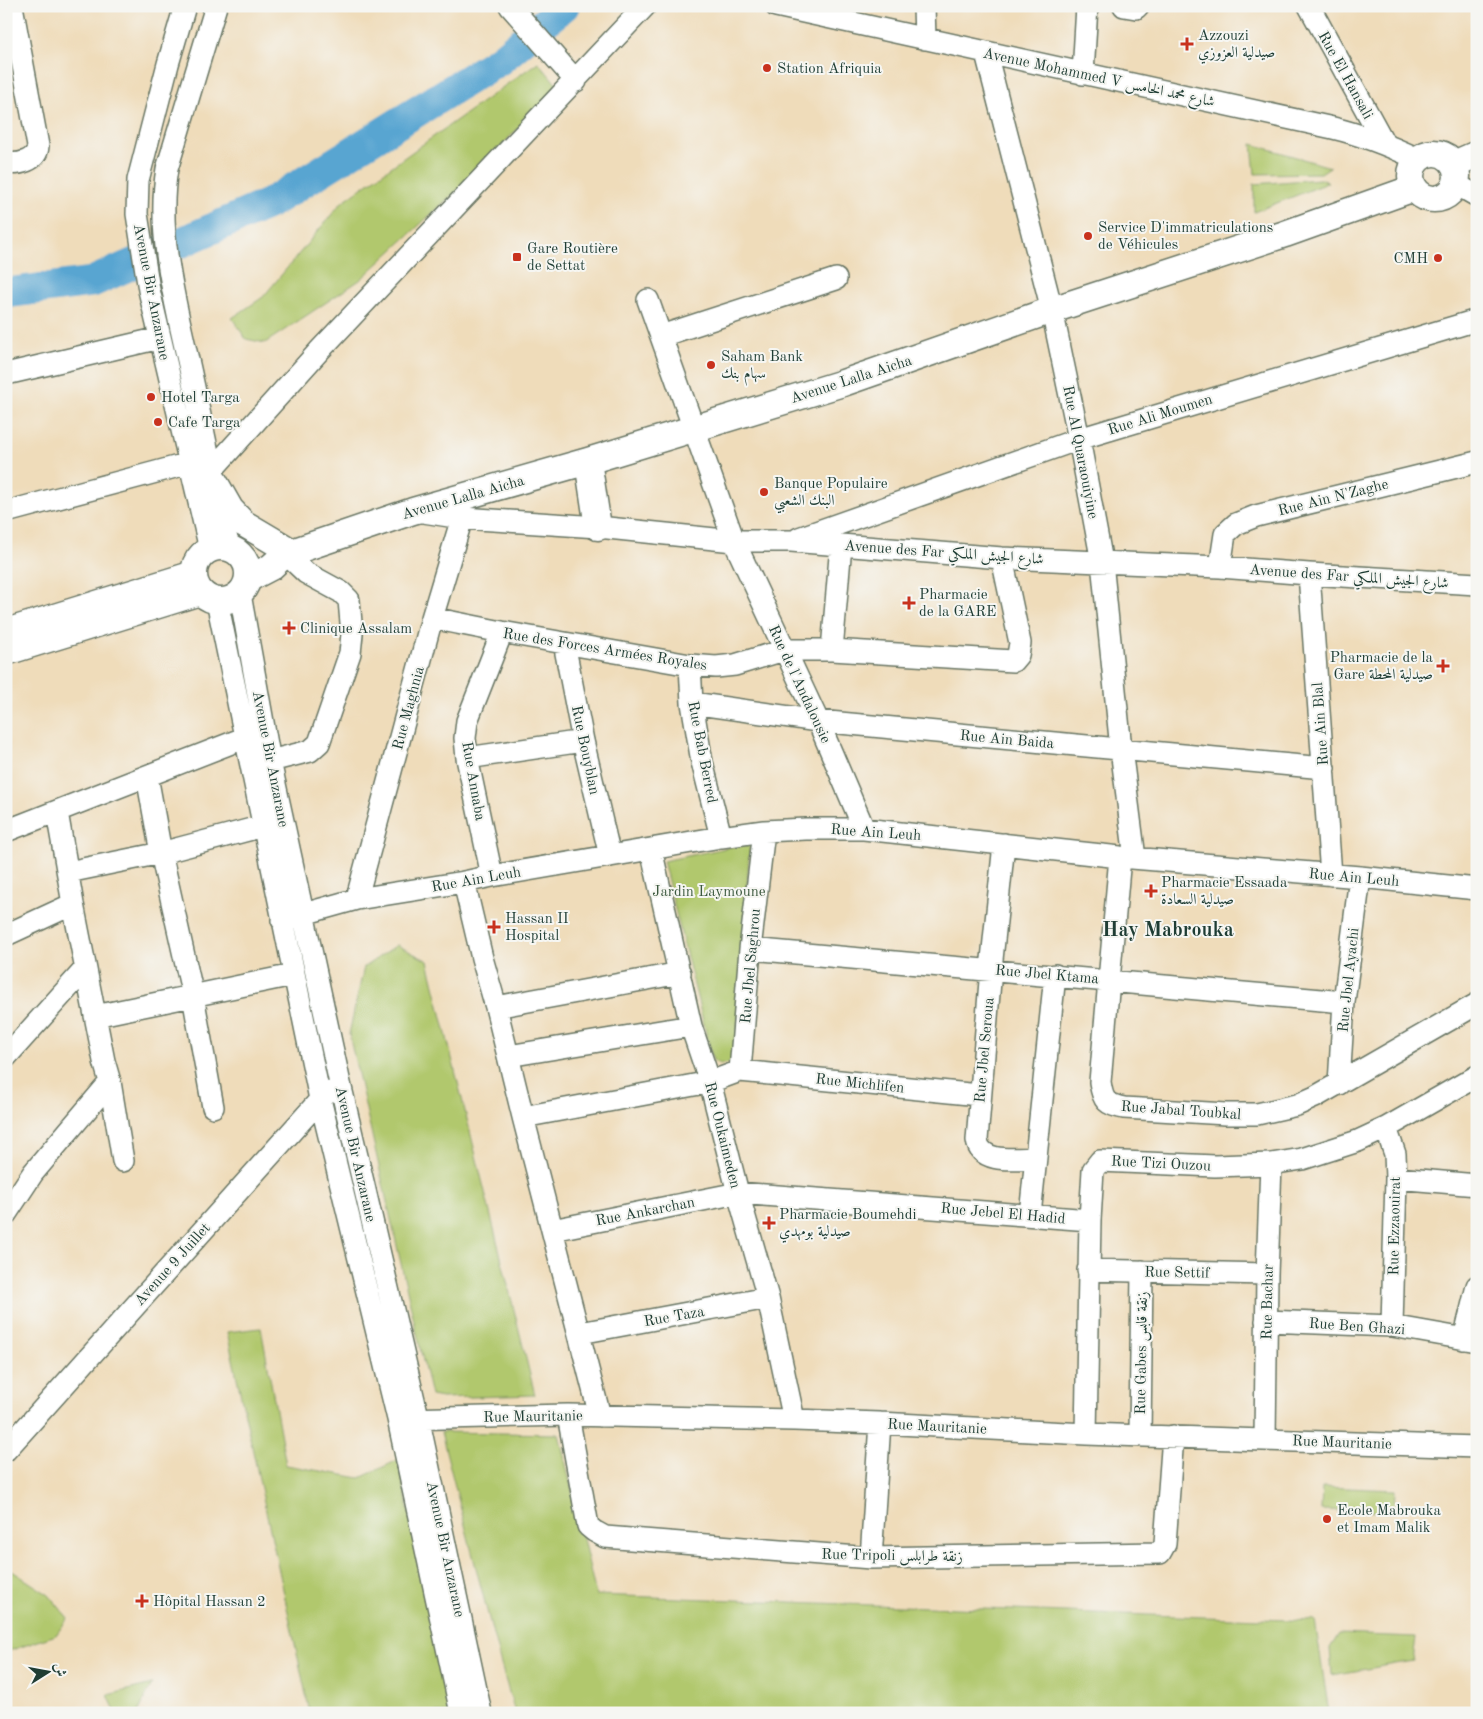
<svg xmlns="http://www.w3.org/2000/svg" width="1483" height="1719" viewBox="0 0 1483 1719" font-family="'Old Standard TT',Amiri,serif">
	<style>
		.green { fill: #b1c86d; stroke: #688250 }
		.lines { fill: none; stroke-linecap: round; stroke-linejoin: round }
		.river { stroke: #59a5d1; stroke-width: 31 }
		.minor-casing { stroke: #687563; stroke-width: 24 }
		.major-casing { stroke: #687563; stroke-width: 29 }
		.minor { stroke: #fff; stroke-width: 21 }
		.major { stroke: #fff; stroke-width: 26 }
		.poi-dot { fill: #c8321e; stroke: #f6f6f2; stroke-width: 2 }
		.labels { text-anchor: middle; stroke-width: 4; stroke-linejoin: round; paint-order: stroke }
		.poi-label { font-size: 15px; fill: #1f3d34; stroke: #f6f6f2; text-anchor: start }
		.street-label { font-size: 15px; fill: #1f3d34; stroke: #f6f6f2 }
		.park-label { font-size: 15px; fill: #3c593f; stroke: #f6f6f2 }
		.district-label { font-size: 20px; font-weight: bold; fill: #1f3d34; stroke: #f6f6f2 }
	</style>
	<rect width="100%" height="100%" fill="#f6f6f2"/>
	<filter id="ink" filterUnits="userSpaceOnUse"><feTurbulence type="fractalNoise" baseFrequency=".02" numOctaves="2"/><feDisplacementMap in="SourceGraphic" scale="10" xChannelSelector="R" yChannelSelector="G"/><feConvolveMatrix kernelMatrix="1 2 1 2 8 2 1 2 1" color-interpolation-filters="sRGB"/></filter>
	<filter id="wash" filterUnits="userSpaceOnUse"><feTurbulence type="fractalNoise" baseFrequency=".0096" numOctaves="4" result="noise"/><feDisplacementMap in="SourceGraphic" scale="20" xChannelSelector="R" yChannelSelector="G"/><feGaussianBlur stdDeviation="1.12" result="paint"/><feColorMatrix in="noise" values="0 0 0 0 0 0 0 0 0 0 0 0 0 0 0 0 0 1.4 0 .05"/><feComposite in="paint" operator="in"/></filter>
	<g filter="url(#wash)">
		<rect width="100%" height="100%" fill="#efdcba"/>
		<path class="green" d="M538,62L558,86L477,172L360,280L265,343L246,339L232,318L263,297L342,202Z
			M1252,144L1330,167L1321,173L1255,174Z
			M1320,179L1328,182L1323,185L1254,212V184Z
			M750,843L736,1049L731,1063L720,1064L713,1061L663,861Z
			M397,945L428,961L535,1395L442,1398L431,1396L349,1034L364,967Z
			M261,1328L286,1465L360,1478L398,1460L451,1713H310L227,1332Z
			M441,1432L559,1434L596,1595L1315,1621L1329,1713H515L500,1661Z
			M1322,1487L1395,1490L1394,1512L1321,1510Z
			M6,1567L49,1595L68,1618L56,1635L6,1652Z
			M1339,1634L1416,1637L1413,1661L1332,1675L1330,1648Z
			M152,1684L138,1713H116L108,1695Z"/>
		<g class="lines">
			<path class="river" d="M6,293L92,282L270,203L501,59L564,6"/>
		</g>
	</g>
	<g filter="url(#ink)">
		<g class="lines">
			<defs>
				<path id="minor" d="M185,6L168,64L138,180L137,214L149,290L210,549
					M216,6L167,169C156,234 176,305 190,369C203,428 215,488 229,548
					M510,6L576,81
					M776,6L1333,128C1363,135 1390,146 1418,159
					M924,6L925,39
					M1124,6L1136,8L1138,6
					M1309,6L1384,143
					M986,53L1052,310L1079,439L1102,562L1121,749L1135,858
					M1083,74L1087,6
					M6,163C19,165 37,161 38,146L12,6
					M1456,184L1477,196
					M648,300L734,541L818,721L864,829
					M661,336L836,279
					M6,374L160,338
					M212,470L319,351L645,6
					M417,511L462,518L598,527L734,541H791L1002,558L1220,567L1309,574L1477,584
					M6,512L190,463
					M799,538L1079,439L1477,320
					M1220,567L1225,534L1236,524L1256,516L1477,462
					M1309,574L1331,875
					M240,594L270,761L339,1079L418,1417L481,1713
					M217,601L320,1099L398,1419L461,1713
					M432,618L502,632L690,665L716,667L735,665L784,650H832L1013,661L1018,655L1020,643L1002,558
					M564,643L583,741L610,856
					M832,650L841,545
					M690,665L692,703L702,762L721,837
					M692,703L818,721L1324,768
					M467,758L583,741
					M270,761L310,751L319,743L350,653L352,634L349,600L341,592L306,573L286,554
					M147,776L161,853L193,996L213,1107
					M57,812L73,904L104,1061L110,1082L123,1161
					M6,831L244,738
					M1004,844L991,969L977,1140C980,1165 1018,1158 1036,1158
					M651,849L691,1026L710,1082L738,1193L768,1298L794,1420
					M1120,857L1100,1082C1103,1102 1106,1104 1124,1108L1226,1114H1257L1297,1105L1315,1097L1477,1004
					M68,872L161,853L263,826
					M492,876L467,758L465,738L467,721L502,632
					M464,882L482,958L496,1007L523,1117L600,1416
					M357,899L359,890L432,618L462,518
					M282,920L357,899L464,882L492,876L721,837L764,831L806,829H864L1120,857L1360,877L1477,889
					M6,935L73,904
					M750,949L1344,1002
					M496,1007L680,973
					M95,1016L293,975
					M508,1056L691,1026
					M6,1057L85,969
					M740,1071L750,949L764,831
					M1339,1084L1344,1002L1360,877
					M523,1117L710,1082L740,1071L979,1095
					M1386,1128L1395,1154L1396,1178L1392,1326
					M1396,1178L1477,1185
					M6,1214L33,1173L110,1082
					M1030,1215L1055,975
					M552,1230L738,1193L1090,1220
					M1088,1270L1267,1274
					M1266,1321L1392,1326L1477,1341
					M580,1333L768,1298
					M1464,1339L1477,1286
					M568,1415L588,1526L594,1531L605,1537L871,1558L1160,1553L1165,1544L1173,1436
					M405,1419L568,1415L794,1420L880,1423L1086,1434L1477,1447
					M1086,1434L1090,1220L1093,1170L1100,1161L1215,1166L1271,1164L1302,1159L1358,1141L1386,1128L1477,1076
					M1140,1435L1142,1271
					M1265,1439L1267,1274L1271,1164
					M6,1450L327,1092
					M871,1558L880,1423"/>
				<path id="major" d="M1411 176a23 23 0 1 1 46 0a23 23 0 1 1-46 0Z
					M1454,164L1477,154
					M588,461L598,527
					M214,481L230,509L243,523L292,552
					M194 574a27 27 0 1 1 54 0a27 27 0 1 1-54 0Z
					M248,579L271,567L283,556L292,552L413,511L588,461L843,383L1052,310L1285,234L1414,188
					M6,632L194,574
					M6,652L200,592"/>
			</defs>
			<use href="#minor" class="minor-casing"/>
			<use href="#major" class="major-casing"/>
			<use href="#minor" class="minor"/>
			<use href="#major" class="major"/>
		</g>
	</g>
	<g class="poi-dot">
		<path d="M1184.5 36.5h5v5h5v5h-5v5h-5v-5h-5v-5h5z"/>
		<circle cx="767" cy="68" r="5"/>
		<circle cx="1088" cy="236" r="5"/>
		<rect x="512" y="252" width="10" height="10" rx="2.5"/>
		<circle cx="1438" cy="258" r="5"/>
		<circle cx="711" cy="365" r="5"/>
		<circle cx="151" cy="397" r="5"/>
		<circle cx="158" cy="422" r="5"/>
		<circle cx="764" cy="492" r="5"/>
		<path d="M906.5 595.5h5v5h5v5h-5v5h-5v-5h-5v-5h5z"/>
		<path d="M286.5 620.5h5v5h5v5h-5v5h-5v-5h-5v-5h5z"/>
		<path d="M1440.5 658.5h5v5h5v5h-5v5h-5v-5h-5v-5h5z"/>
		<path d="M1148.5 883.5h5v5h5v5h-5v5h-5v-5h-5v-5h5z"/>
		<path d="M491.5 919.5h5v5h5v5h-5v5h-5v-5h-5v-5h5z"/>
		<path d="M766.5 1215.5h5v5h5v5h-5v5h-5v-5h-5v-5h5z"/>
		<circle cx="1327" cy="1519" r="5"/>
		<path d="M139.5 1593.5h5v5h5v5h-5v5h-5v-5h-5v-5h5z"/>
	</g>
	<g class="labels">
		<g class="poi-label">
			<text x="1198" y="40">Azzouzi<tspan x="1198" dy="17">صيدلية العزوزي</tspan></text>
			<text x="777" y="73">Station Afriquia</text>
			<text x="1098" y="232">Service D'immatriculations<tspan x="1098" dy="17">de Véhicules</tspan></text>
			<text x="527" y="253">Gare Routière<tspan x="527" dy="17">de Settat</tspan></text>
			<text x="1428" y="263" text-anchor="end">CMH</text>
			<text x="721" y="361">Saham Bank<tspan x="721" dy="17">سهام بنك</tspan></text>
			<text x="161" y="402">Hotel Targa</text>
			<text x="168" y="427">Cafe Targa</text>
			<text x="774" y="488">Banque Populaire<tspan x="774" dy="17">البنك الشعبي</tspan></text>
			<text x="919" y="599">Pharmacie<tspan x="919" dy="17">de la GARE</tspan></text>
			<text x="300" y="633">Clinique Assalam</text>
			<text x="1433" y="662" text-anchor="end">Pharmacie de la<tspan x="1433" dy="17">Gare صيدلية المحطة</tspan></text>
			<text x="1161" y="887">Pharmacie Essaada<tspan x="1161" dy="17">صيدلية السعادة</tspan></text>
			<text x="505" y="923">Hassan II<tspan x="505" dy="17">Hospital</tspan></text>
			<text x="779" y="1219">Pharmacie Boumehdi<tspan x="779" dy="17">صيدلية بومهدي</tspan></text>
			<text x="1337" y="1515">Ecole Mabrouka<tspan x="1337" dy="17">et Imam Malik</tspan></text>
			<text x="153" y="1606">Hôpital Hassan 2</text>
		</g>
		<g class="street-label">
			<text transform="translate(1346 75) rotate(61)" y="5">Rue El Hansali</text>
			<text transform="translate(1099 77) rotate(12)" y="5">Avenue Mohammed V شارع محمد الخامس</text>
			<text transform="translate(152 292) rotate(79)" y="5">Avenue Bir Anzarane</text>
			<text transform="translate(851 379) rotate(-18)" y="5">Avenue Lalla Aicha</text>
			<text transform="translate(1160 414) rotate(-17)" y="5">Rue Ali Moumen</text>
			<text transform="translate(1081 452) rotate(79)" y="5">Rue Al Quaraouiyine</text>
			<text transform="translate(463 497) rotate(-16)" y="5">Avenue Lalla Aicha</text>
			<text transform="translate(1333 497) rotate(-14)" y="5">Rue Ain N'Zaghe</text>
			<text transform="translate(944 552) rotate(4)" y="5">Avenue des Far شارع الجيش الملكي</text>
			<text transform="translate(1349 576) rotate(4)" y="5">Avenue des Far شارع الجيش الملكي</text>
			<text transform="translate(605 649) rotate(9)" y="5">Rue des Forces Armées Royales</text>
			<text transform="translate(800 684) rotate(65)" y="5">Rue de l'Andalousie</text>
			<text transform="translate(408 708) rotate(-75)" y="5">Rue Maghnia</text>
			<text transform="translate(1320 724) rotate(-94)" y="5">Rue Ain Blal</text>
			<text transform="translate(1007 739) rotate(5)" y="5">Rue Ain Baida</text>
			<text transform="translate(586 750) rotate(78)" y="5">Rue Bouyblan</text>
			<text transform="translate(703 752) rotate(79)" y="5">Rue Bab Berred</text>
			<text transform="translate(271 759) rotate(79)" y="5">Avenue Bir Anzarane</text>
			<text transform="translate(474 781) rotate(80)" y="5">Rue Annaba</text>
			<text transform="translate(876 832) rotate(4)" y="5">Rue Ain Leuh</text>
			<text transform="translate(1354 877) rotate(5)" y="5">Rue Ain Leuh</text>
			<text transform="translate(476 879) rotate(-10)" y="5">Rue Ain Leuh</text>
			<text transform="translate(750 966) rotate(-85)" y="5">Rue Jbel Saghrou</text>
			<text transform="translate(1047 974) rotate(5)" y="5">Rue Jbel Ktama</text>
			<text transform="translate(1348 980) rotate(-84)" y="5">Rue Jbel Ayachi</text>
			<text transform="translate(984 1050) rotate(-85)" y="5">Rue Jbel Seroua</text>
			<text transform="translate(860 1083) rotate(6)" y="5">Rue Michlifen</text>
			<text transform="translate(1181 1110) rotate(4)" y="5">Rue Jabal Toubkal</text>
			<text transform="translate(723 1135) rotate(76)" y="5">Rue Oukaimeden</text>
			<text transform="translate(356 1154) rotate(77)" y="5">Avenue Bir Anzarane</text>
			<text transform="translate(1161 1163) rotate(3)" y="5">Rue Tizi Ouzou</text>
			<text transform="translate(645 1211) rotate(-11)" y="5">Rue Ankarchan</text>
			<text transform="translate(1003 1213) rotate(5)" y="5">Rue Jebel El Hadid</text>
			<text transform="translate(1394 1226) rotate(-89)" y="5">Rue Ezzaouirat</text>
			<text transform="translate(172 1264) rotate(-48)" y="5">Avenue 9 Juillet</text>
			<text transform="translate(1177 1272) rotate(1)" y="5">Rue Settif</text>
			<text transform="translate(1267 1302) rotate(-89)" y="5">Rue Bachar</text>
			<text transform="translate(674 1316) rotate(-10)" y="5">Rue Taza</text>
			<text transform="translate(1357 1326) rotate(4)" y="5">Rue Ben Ghazi</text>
			<text transform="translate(1141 1353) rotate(-89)" y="5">Rue Gabes زنقة قابس</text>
			<text transform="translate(533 1416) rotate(-1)" y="5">Rue Mauritanie</text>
			<text transform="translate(937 1426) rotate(3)" y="5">Rue Mauritanie</text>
			<text transform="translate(1342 1442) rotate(2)" y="5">Rue Mauritanie</text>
			<text transform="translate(446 1549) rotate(78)" y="5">Avenue Bir Anzarane</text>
			<text transform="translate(892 1555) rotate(1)" y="5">Rue Tripoli زنقة طرابلس</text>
		</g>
		<g class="park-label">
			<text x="709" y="896">Jardin Laymoune</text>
		</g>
		<g class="district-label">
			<text x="1168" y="936">Hay Mabrouka</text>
		</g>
	</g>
	<rect width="1483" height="1719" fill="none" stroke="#f6f6f2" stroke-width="25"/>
	<g transform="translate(48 1672) rotate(79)" stroke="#f6f6f2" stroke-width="4" paint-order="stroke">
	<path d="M0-4L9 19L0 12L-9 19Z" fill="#1f3d34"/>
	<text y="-8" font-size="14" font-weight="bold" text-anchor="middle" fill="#1f3d34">ش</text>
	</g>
</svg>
